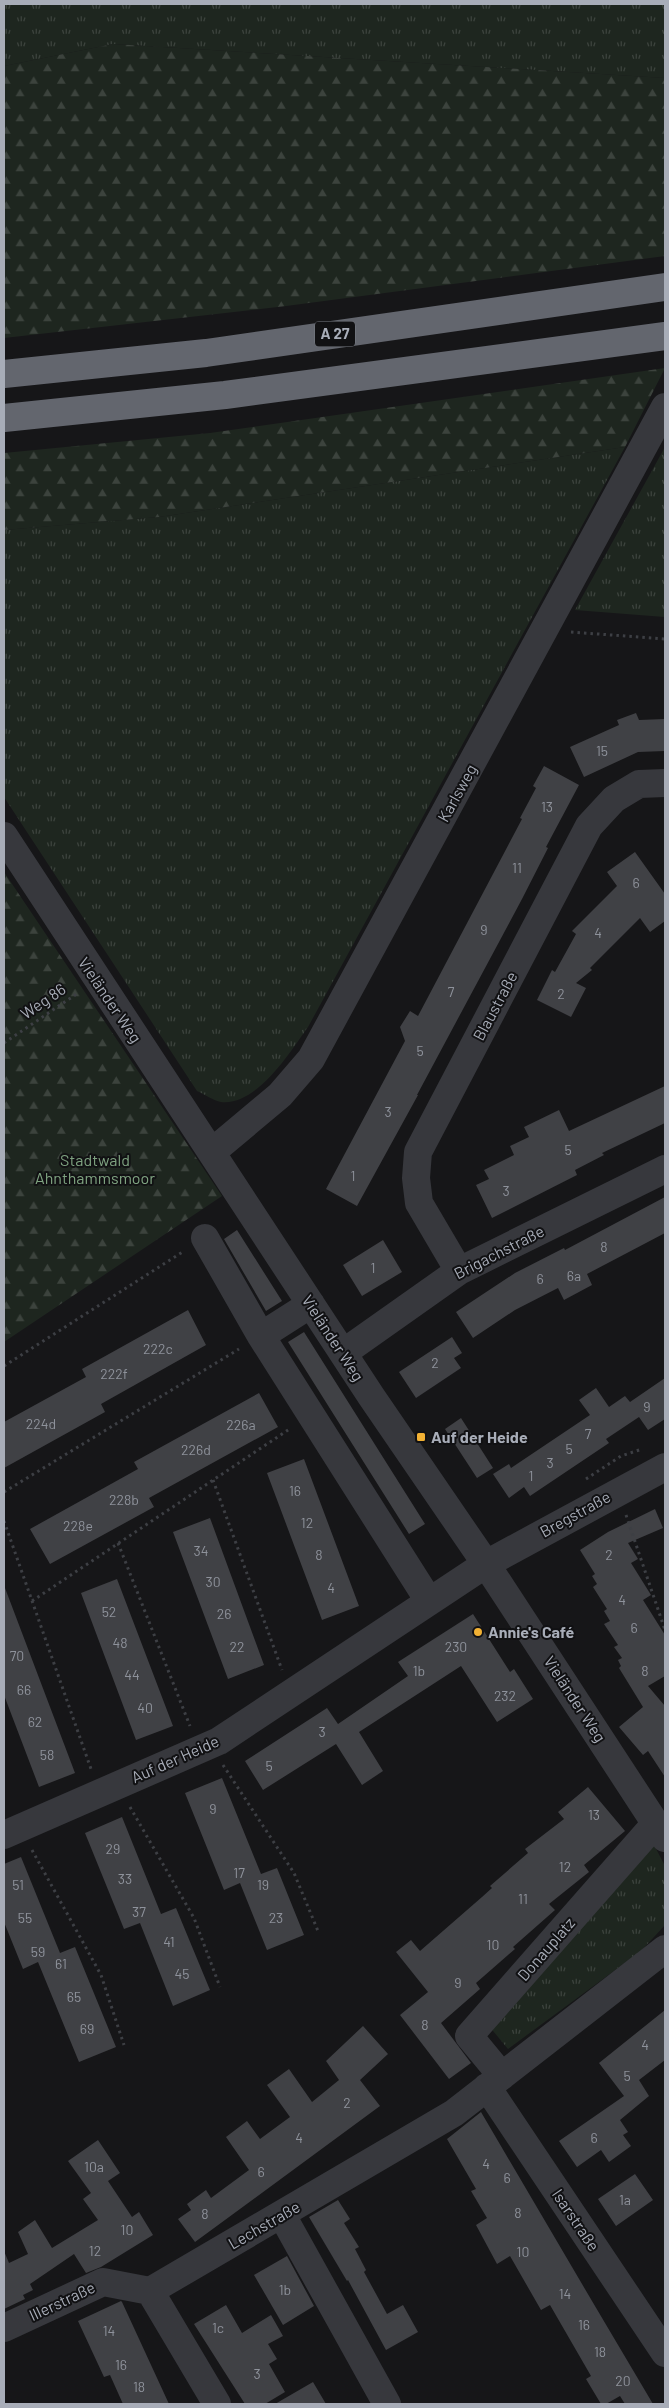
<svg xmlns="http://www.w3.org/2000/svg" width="669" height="2408" viewBox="0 0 669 2408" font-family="Barlow,sans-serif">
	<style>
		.grass { fill: url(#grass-tufts) }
		.forest { fill: url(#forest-firs) }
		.building { fill: #404145 }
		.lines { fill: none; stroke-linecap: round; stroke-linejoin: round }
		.path { stroke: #3d3f44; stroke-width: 3; stroke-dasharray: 2.5 4; stroke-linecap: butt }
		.minor { stroke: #37383d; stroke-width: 28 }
		.highway { stroke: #63666e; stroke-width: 28 }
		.poi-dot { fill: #f2b134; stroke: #111113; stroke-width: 2 }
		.labels { text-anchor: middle; stroke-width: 4; stroke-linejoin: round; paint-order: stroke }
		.number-label { font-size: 14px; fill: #8e929b }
		.shield { fill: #111113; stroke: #7b7e86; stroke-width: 1 }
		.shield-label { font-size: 15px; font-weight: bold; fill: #a8adb8 }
		.street-label { font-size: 16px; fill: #a8adb8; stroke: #111113 }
		.park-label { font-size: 16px; fill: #7fa381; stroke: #111113 }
		.poi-label { font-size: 16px; font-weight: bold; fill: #a8adb8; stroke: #111113; text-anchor: start }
	</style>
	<defs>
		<pattern id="grass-tufts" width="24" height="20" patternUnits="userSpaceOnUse" patternTransform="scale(1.25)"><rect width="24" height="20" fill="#1e261f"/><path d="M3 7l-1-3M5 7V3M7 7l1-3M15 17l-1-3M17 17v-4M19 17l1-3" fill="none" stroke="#3c433d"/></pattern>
		<pattern id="forest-firs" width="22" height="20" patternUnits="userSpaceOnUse" patternTransform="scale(1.25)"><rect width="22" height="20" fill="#1e261f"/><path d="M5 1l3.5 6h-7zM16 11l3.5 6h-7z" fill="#3c433d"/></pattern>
	</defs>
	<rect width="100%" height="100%" fill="#161618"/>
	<path class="grass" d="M4,4H665V78L113,44L4,66Z
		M625,447L308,1027C290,1052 257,1106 221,1102C214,1101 204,1094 197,1091L4,797V530L159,517Z
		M665,447V617L575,610Z
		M653,1843L665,1866V1925L641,1951L508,2049L489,2026Z"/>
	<path class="forest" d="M113,44L665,78V256L286,306L4,338V66Z
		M665,368L625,447L159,517L4,530V453L210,433Z
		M4,872L222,1196L4,1342Z"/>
	<path class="building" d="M636,713L639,720L665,719V751L638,752L584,777L570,747L619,725L617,720Z
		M544,766L579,785L546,847L548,848L522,899L417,1095H418L357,1206L326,1189L405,1041L400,1027L410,1011L418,1016L522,819L520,818L536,788L533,786Z
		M635,852L665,894V921L650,932L640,918L590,968L592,970L576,983L586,988L571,1017L537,1000L552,970L555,972L576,934L572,931L617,886L607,872Z
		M665,1086V1123L602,1153L604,1155L575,1170L577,1175L492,1218L476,1185L489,1179L484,1170L514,1155L510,1146L529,1137L524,1127L559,1110L569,1131Z
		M665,1197V1233L587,1274L592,1285L564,1300L558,1288L515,1310L473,1338L456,1312L515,1273L564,1248L565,1250Z
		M237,1230L282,1301L266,1311L224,1239Z
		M383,1240L402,1272L362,1296L343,1265Z
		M188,1310L206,1345L101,1404L105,1412L4,1468V1422L86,1377L82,1369Z
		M304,1332L425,1524L409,1534L288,1342Z
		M452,1337L462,1353L454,1358L461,1368L416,1398L399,1372Z
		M665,1378V1419L648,1430L639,1417L606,1439L609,1443L530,1496L524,1487L509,1498L493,1474L509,1464L511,1468L590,1415L579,1400L596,1388L609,1407L625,1396L630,1402Z
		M259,1393L278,1427L149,1498L154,1507L50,1564L30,1529L138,1469L134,1462Z
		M461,1418L493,1468L477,1478L445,1429Z
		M304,1459L359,1606L322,1620L267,1473Z
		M655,1509L663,1528L628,1543L638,1559L631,1563L651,1595L643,1600L665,1635V1676L648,1686L665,1706V1777L648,1751L643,1755L619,1727L643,1707L619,1668L621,1666L618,1660L622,1658L614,1647L618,1645L604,1624L610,1621L604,1611L607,1609L593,1587L597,1584L592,1576L595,1574L580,1550L608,1532Z
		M210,1518L264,1665L228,1679L173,1532Z
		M117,1579L173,1726L136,1740L81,1593Z
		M5,1588L75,1773L39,1787L4,1695V1589Z
		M473,1614L510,1672L514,1669L533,1699L497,1722L461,1666L359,1732L383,1771L362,1785L336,1744L263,1790L245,1761L327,1708L338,1724L408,1676L398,1662Z
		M222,1778L261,1874L277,1868L304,1935L267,1950L240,1883L224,1890L185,1793Z
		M588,1787L625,1831L584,1865L589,1872L549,1904L555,1910L513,1947L515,1949L476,1983L480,1989L441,2023L471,2063L449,2079L400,2015L428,1992L396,1952L411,1940L420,1951L482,1897L492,1888L490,1886L528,1853L525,1849L564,1819L558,1812Z
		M122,1817L161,1914L176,1908L210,1990L173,2006L140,1923L124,1929L85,1833Z
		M21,1857L60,1953L75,1947L116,2047L79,2062L38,1962L23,1969L4,1922V1864Z
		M665,2010V2060L639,2080L649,2096L620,2120L628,2132L623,2135L631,2146L609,2162L601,2150L577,2167L559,2141L624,2096L599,2063Z
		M363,2026L388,2054L360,2080L380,2106L195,2242L178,2219L191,2210L187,2204L206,2190L211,2198L249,2170L226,2137L247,2121L260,2139L290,2117L267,2085L289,2069L312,2102L339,2080L326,2061Z
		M481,2112L592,2301L653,2404H625L620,2396L606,2404H601L586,2379L591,2376L550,2305L541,2310L510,2256L497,2264L476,2225L487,2218L471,2191L476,2189L447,2139Z
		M98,2140L120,2173L108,2181L132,2217L139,2212L153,2235L101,2267L86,2273L74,2254L30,2284L33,2290L23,2295L25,2299L4,2309V2251L9,2263L28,2254L18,2232L35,2220L52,2248L98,2220L83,2199L91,2193L68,2161Z
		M635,2174L653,2200L616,2226L598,2199Z
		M338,2200L350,2219L344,2223L359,2247L355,2249L366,2270L364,2272L387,2314L403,2305L418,2332L386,2350L348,2280L347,2281L309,2217Z
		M287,2256L314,2306L283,2325L254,2275Z
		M121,2301L122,2302L169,2404H123L110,2375L104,2377L78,2321Z
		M226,2305L242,2333L271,2315L283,2336L268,2344L277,2359L269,2364L285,2392L265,2404H245L194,2324Z
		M313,2382L326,2404H275Z"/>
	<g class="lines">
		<path class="path" d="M571,632L665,639
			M4,1043L78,993
			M4,1366L184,1251
			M586,1479L621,1456L642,1449
			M213,1480L282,1670
			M4,1492L239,1349
			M626,1515L665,1630
			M4,1521L91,1769
			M118,1543L190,1726
			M32,1601L291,1428
			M223,1765L294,1873L318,1931
			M130,1807L194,1918L220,1987
			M32,1850L101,1975L124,2045"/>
		<path class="minor" d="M4,836L371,1396L486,1564L665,1838
			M212,1152L280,1095L311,1059L665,407
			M205,1238L261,1336L429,1601
			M459,1271L419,1203L416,1178L418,1152L589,826L614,799L639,784L665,783
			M261,1336L311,1304
			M343,1353L459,1271L665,1169
			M4,1835L219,1741L486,1564L665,1467
			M502,2076L469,2036L656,1823
			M487,2087L665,2353
			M282,2215L387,2404
			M4,2328L103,2282L150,2291
			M217,2404L150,2291L454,2113L665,1949"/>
		<path class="highway" d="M4,374L206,353L665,287
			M4,418L225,395L665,336"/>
	</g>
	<g class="poi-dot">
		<rect x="416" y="1432" width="10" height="10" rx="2.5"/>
		<circle cx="478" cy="1632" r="5"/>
	</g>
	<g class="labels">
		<g class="number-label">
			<text x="602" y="756">15</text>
			<text x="547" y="812">13</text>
			<text x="517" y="873">11</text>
			<text x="636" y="888">6</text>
			<text x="484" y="935">9</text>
			<text x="598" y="938">4</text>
			<text x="451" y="997">7</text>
			<text x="561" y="999">2</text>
			<text x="420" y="1056">5</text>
			<text x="388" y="1117">3</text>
			<text x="568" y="1155">5</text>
			<text x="353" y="1181">1</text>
			<text x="506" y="1196">3</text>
			<text x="604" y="1252">8</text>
			<text x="373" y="1273">1</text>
			<text x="574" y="1281">6a</text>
			<text x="540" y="1284">6</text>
			<text x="158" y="1354">222c</text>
			<text x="435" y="1368">2</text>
			<text x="114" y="1379">222f</text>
			<text x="647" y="1412">9</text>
			<text x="41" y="1429">224d</text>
			<text x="241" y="1430">226a</text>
			<text x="588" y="1439">7</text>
			<text x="569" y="1454">5</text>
			<text x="196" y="1455">226d</text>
			<text x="550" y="1468">3</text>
			<text x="531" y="1481">1</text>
			<text x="295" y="1496">16</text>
			<text x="124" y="1505">228b</text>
			<text x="307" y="1528">12</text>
			<text x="78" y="1531">228e</text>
			<text x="201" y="1556">34</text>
			<text x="319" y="1560">8</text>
			<text x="609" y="1560">2</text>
			<text x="213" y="1587">30</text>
			<text x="331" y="1593">4</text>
			<text x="622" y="1605">4</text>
			<text x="109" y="1617">52</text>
			<text x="224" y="1619">26</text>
			<text x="634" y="1633">6</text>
			<text x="120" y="1648">48</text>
			<text x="237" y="1652">22</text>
			<text x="456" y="1652">230</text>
			<text x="17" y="1661">70</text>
			<text x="419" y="1676">1b</text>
			<text x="645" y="1676">8</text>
			<text x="132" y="1680">44</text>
			<text x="24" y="1695">66</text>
			<text x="505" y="1701">232</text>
			<text x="145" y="1713">40</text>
			<text x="35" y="1727">62</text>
			<text x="322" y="1737">3</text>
			<text x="47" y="1760">58</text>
			<text x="269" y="1771">5</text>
			<text x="213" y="1814">9</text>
			<text x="594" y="1820">13</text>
			<text x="113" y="1854">29</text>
			<text x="565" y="1872">12</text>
			<text x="239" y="1878">17</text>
			<text x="125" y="1884">33</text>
			<text x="18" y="1890">51</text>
			<text x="263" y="1890">19</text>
			<text x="523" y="1904">11</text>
			<text x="139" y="1917">37</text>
			<text x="25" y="1923">55</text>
			<text x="276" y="1923">23</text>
			<text x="169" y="1947">41</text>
			<text x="493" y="1950">10</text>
			<text x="38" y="1957">59</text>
			<text x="61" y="1969">61</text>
			<text x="182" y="1979">45</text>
			<text x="458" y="1988">9</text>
			<text x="74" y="2002">65</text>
			<text x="425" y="2030">8</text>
			<text x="87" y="2034">69</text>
			<text x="645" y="2050">4</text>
			<text x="627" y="2081">5</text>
			<text x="347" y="2108">2</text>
			<text x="299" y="2143">4</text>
			<text x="594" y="2143">6</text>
			<text x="486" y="2169">4</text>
			<text x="94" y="2172">10a</text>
			<text x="261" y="2177">6</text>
			<text x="507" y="2183">6</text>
			<text x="625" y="2205">1a</text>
			<text x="518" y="2218">8</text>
			<text x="205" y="2219">8</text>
			<text x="127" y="2235">10</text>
			<text x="95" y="2256">12</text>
			<text x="523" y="2257">10</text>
			<text x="285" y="2295">1b</text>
			<text x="565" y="2299">14</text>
			<text x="584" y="2330">16</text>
			<text x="218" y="2333">1c</text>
			<text x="109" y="2336">14</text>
			<text x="600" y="2357">18</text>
			<text x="121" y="2370">16</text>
			<text x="257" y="2379">3</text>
			<text x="623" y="2386">20</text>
			<text x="139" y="2392">18</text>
		</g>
		<rect class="shield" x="315" y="321.5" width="40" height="25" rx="4"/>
		<g class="shield-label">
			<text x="335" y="339">A 27</text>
		</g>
		<g class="street-label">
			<text transform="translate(457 793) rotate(-61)" y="6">Karlsweg</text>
			<text transform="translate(110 1000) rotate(56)" y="6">Vieländer Weg</text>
			<text transform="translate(43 1001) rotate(-34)" y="6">Weg 86</text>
			<text transform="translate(495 1006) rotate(-62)" y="6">Blaustraße</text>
			<text transform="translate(499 1252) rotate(-27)" y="6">Brigachstraße</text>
			<text transform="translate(333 1338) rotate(57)" y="6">Vieländer Weg</text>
			<text transform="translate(575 1514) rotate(-29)" y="6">Bregstraße</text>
			<text transform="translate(575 1699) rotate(57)" y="6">Vieländer Weg</text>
			<text transform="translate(175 1759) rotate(-24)" y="6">Auf der Heide</text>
			<text transform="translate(546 1949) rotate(-49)" y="6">Donauplatz</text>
			<text transform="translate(576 2220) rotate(56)" y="6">Isarstraße</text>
			<text transform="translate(264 2225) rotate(-30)" y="6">Lechstraße</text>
			<text transform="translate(62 2301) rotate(-25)" y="6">Illerstraße</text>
		</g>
		<g class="park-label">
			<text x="95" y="1166">Stadtwald<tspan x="95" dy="18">Ahnthammsmoor</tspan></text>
		</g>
		<g class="poi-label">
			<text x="431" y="1443">Auf der Heide</text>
			<text x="488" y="1638">Annie's Café</text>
		</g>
	</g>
	<rect width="669" height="2408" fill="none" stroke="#a8adb8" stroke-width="10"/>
</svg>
